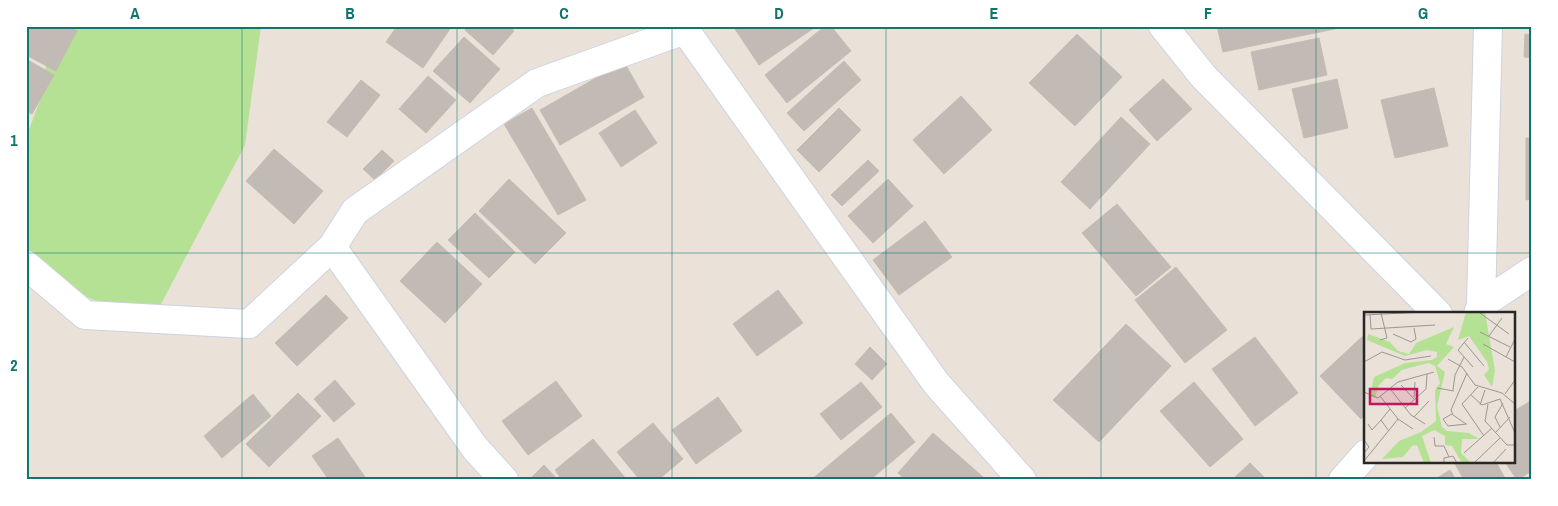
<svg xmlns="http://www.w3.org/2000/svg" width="1558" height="506" viewBox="0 0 1558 506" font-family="'Archivo Narrow',sans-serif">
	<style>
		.green { fill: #b5e194 }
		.building { fill: #c2bbb5; stroke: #c5bdb2 }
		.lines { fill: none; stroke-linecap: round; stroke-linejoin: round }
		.minor-casing { stroke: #ced3e1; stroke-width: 30 }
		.minor { stroke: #fff; stroke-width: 28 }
		.grid { fill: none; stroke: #0f766e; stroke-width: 1; stroke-opacity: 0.55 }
		.inset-road { fill: none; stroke: #9c9791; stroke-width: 1 }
		.view { fill: #c2185b; fill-opacity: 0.15; stroke: #c2185b; stroke-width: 2.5 }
		.inset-edge { fill: none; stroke: #272727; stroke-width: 2.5 }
		.neatline { fill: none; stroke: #0f766e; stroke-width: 2 }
		.grid-label { font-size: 16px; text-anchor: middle; font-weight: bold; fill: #0f766e }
	</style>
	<rect width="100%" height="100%" fill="#eae1d8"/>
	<path class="green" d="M53,26H261L245,145L152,321L26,275V138L40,100Z"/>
	<path class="building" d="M26,26H69L77,31L56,71L26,55Z
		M397,26H452L423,68L386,42Z
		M468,26H509L514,31L493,55L465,30Z
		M733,26H817L759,65Z
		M825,26H831L851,51L787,103L765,75Z
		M1217,26H1349L1223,52Z
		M1077,34L1122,77L1075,126L1029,83Z
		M1525,34L1532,35V58L1524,57Z
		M464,37L500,69L470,103L433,71Z
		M1319,38L1327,75L1259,90L1251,52Z
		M26,59L54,75L32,114L26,111Z
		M844,61L861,80L804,131L787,113Z
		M624,62L644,97L560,145L540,110Z
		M428,76L456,100L426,133L399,109Z
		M1163,79L1192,109L1157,141L1129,110Z
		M1337,79L1348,128L1304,138L1292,89Z
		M361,80L380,95L347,137L327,122Z
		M1434,88L1448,146L1395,158L1381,100Z
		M961,96L992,130L944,174L913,140Z
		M532,108L586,200L558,215L504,124Z
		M839,108L861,130L819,172L797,150Z
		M635,110L657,143L621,167L599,133Z
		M1121,117L1150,144L1090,209L1061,182Z
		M1526,138H1532V199L1526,200Z
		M274,149L323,191L294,224L246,181Z
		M382,150L394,161L375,180L363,169Z
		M868,160L879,171L842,206L831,195Z
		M509,179L566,233L535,264L479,211Z
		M888,179L913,206L873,243L848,216Z
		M1117,204L1171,267L1136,296L1082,233Z
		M475,213L515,252L489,278L448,240Z
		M925,221L952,257L899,295L873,260Z
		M437,242L482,284L445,323L400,281Z
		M1176,267L1227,330L1185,363L1135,300Z
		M778,290L803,323L757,356L733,324Z
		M326,295L348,318L297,366L275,343Z
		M1126,324L1171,366L1099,442L1053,400Z
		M1365,334L1366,414L1361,419L1320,376Z
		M1255,337L1298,393L1255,426L1212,369Z
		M870,347L887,364L872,380L855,364Z
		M335,380L355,404L334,422L314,399Z
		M556,381L582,416L528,455L502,421Z
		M861,382L882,407L841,440L820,414Z
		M1194,382L1243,439L1210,467L1160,411Z
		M298,393L321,416L269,467L246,444Z
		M253,394L271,416L222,458L204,436Z
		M718,397L742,431L696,464L672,430Z
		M1532,400V471L1517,480L1505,462H1514V411Z
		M891,413L915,442L870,480H811Z
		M653,423L683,459L658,480H640L617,452Z
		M933,433L983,477L980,480H906L898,473Z
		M338,438L365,477L361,480H329L312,456Z
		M593,439L627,480H562L555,470Z
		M1454,462H1496L1506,480H1464Z
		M1250,463L1267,480H1232Z
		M544,465L558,480H529Z
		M1450,470L1456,480H1434Z"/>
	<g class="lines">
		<defs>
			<path id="minor" d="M1163,26L1203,76L1438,314
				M685,30L936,383L1022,480
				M332,247L475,448L504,480
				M26,265L85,315L249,324L332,247L355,211L537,83L685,30L688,26
				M1481,305L1488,26
				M1478,314L1481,305L1532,271
				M1343,480L1366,454"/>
		</defs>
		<use href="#minor" class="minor-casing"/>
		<use href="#minor" class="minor"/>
	</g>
	<path class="grid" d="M242,26V480M457,26V480M672,26V480M886,26V480M1101,26V480M1316,26V480M26,253H1532"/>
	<g transform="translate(1364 312)">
		<rect width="151" height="151" fill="#eae1d8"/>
		<path d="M102,0H121L131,59L128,75L120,63L125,57L123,50L105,24L94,28ZM90,15L82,32L90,35L73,54L81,60L73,94L78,115L83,119L105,121L115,127H98L97,141L107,151H98L88,134L81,133V124L70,118L58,124L67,151H60L53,133L48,134L39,145L18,147L35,129L57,120L72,109L71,78L76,71L71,54L65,51L52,54L38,58L28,67L22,66L15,73L11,86L6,84L10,65L41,51L68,48L73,45V40L63,38L41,44L3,28L4,22L26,30L34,39L45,42L52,31Z" fill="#b5e194"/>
		<path class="inset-road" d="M116,1L145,22M0,3L59,0M6,3L7,17L71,13M116,20L146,35M29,22L47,30L52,27L50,16M125,24L138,6M104,26L94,38L109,55M16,28L23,26L17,1M100,30L120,54M119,32L151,50M142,45L151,27M84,47L98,55L111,73L138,81L151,92M0,50L18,40L41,48L67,44M37,73L50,87M114,75L98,92L120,124M73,76L90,79M27,78L47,103L61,112M89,78L91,63L100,45M0,80L14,86L34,70L70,60M141,82L151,68M107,83L118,93L136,87L151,121M16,84L34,107L49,117M50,85L51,70M124,92L121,109L143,133H151M116,93L121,78M41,96L62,77L63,62M88,102L79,107L84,114L103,112M50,105L65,89M4,112L8,118L17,108M102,112L89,103L87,98L103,61M136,115L131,105L139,91M24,118L17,108L26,97M132,120L146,105M70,125L71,134H80L85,145M0,128L5,135L0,141M100,141L128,116M0,149L34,107M80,151V146L89,144L93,151M110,151L136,126M129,151L142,137"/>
		<path class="view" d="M6,77H53V92H6Z"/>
		<rect width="151" height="151" class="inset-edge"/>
	</g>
	<rect width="1558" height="506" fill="none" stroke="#ffffff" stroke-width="55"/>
	<rect x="28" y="28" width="1502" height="450" class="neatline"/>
	<g class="grid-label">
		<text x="135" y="19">A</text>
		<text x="350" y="19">B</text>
		<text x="564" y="19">C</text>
		<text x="779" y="19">D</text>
		<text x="994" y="19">E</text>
		<text x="1208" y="19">F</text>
		<text x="1423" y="19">G</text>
		<text x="14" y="146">1</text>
		<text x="14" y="371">2</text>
	</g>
</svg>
